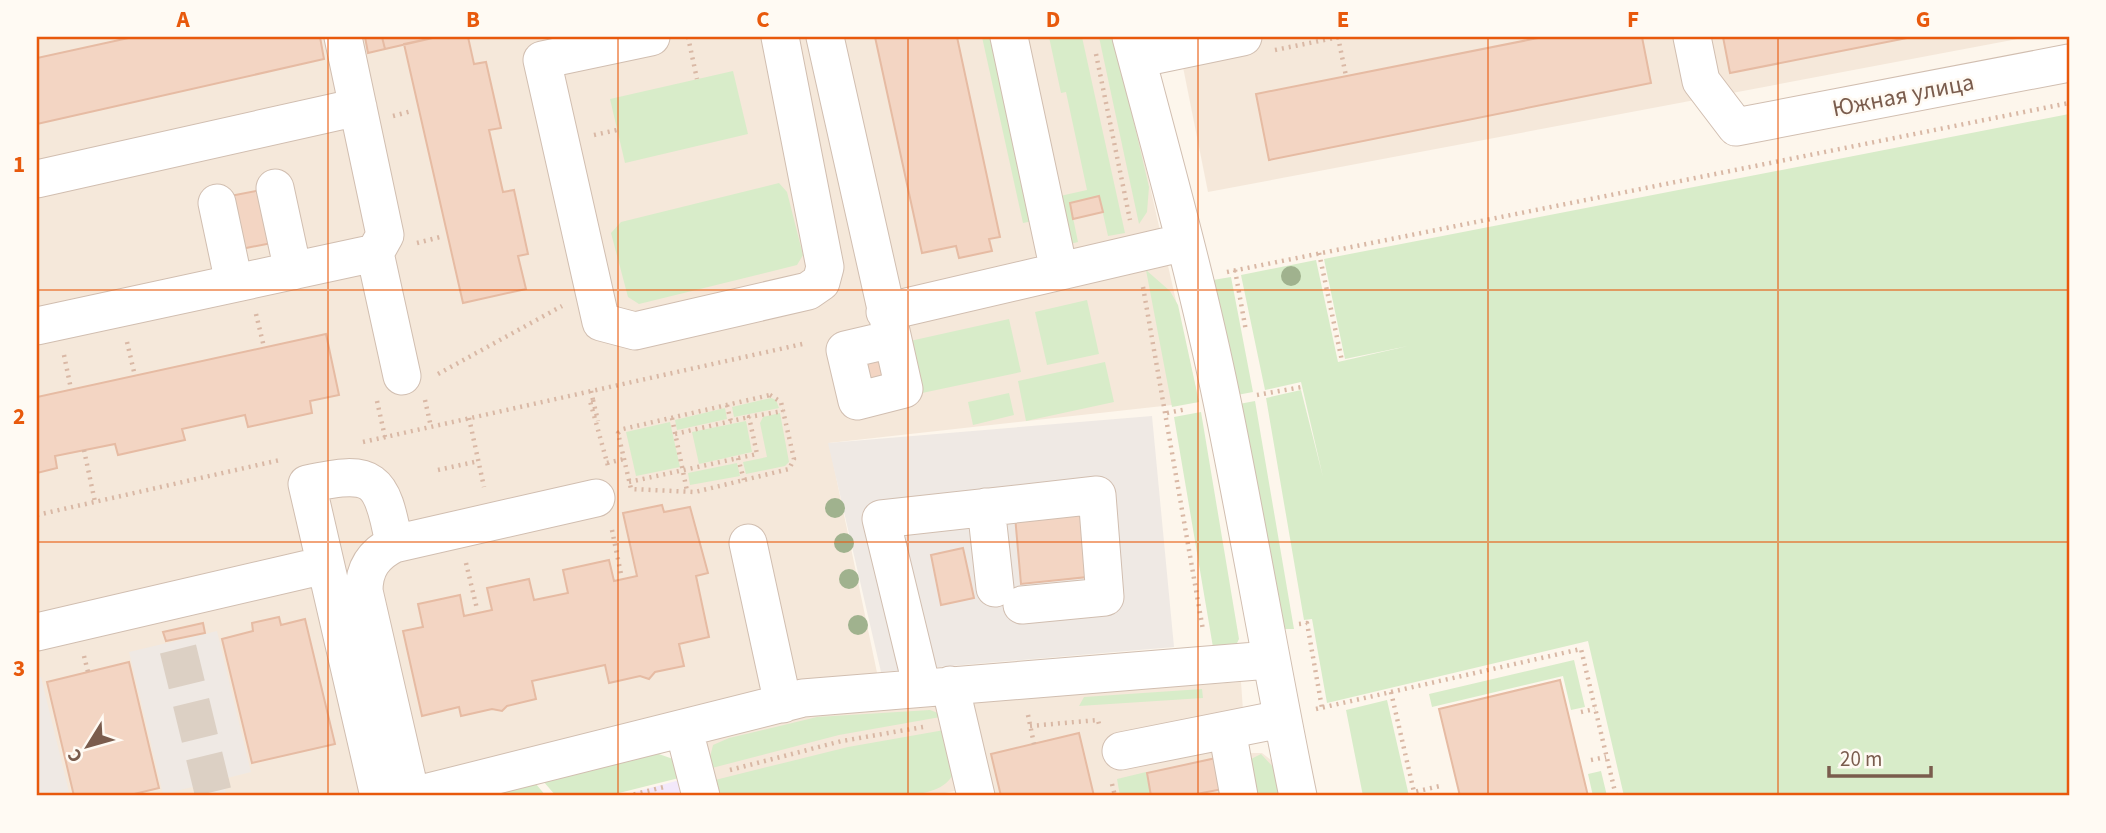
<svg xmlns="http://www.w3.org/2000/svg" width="2106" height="833" viewBox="0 0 2106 833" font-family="'Source Sans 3',sans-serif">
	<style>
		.residential { fill: #f5e8da }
		.industrial { fill: #efe9e4 }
		.education { fill: #f3e8fa }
		.green { fill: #d8ecc9 }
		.building { fill: #f3d5c3; stroke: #e6bba3; stroke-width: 2 }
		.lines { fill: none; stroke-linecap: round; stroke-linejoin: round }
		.minor-tunnel { stroke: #dcd0c4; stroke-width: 37; stroke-dasharray: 37 18; stroke-linecap: butt }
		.minor-casing { stroke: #d1beb0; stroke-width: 39 }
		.path { stroke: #d9b8a5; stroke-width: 4.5; stroke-dasharray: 2 5; stroke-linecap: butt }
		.minor { stroke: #fff; stroke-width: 37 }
		.tree { fill: #a0b28e }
		.grid { fill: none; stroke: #e8590c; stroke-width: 2; stroke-opacity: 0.55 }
		.labels { text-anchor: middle; stroke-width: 5; stroke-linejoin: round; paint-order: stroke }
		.street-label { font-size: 24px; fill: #7a5c4d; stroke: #fffaf3 }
		.neatline { fill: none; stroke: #e8590c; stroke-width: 2.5 }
		.grid-label { font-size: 23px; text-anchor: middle; font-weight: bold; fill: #e8590c }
	</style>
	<rect width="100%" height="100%" fill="#fdf6ec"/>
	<path class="residential" d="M37,37H1116L1199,402L829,443L884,706L1241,682L1246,753H1262L1271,760L1282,796H993L989,784L930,796H717L698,711L372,796H37Z
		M1177,37H2028L1208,192Z"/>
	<path class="industrial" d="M1152,416L1174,647L881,672L828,443Z
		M217,631L251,772L223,779L226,796H200L197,786L163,794L129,652Z
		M41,677L70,796H37V678Z"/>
	<path class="education" d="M691,777L695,796H620Z"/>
	<path class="green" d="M982,37H993L1033,221L1023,223Z
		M1049,37H1082L1125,233L1108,236L1099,196L1070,203L1078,242L1070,244L1060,196L1087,190L1066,92L1061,93Z
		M1099,37H1114L1149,187L1147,212L1139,224Z
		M733,71L748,134L625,163L610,99Z
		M2069,114V796H1624L1588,641L1327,703L1312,619L1304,620L1266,398L1301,390L1323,477L1301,382L1265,390L1241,275L1316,260L1338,362L1408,346L1345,359L1324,259Z
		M779,183L787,192L803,255L797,265L639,304L628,297L611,233L621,222Z
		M1146,270L1170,291L1178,305L1199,402L1172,407Z
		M1231,277L1253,392L1237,395L1213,280Z
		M1087,300L1099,354L1047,365L1035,312Z
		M1009,319L1021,372L922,393L910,341Z
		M1105,362L1114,402L1026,421L1018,381Z
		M1009,393L1014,415L973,425L968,402Z
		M771,398L776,400L779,408L734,417L732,407Z
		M1255,401L1294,629H1283L1239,404Z
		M725,408L727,419L677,430L675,420Z
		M1201,412L1239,639L1233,651L1215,659L1174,417Z
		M780,413L789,462L785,466L746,474L743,462L767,457L760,423L763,417Z
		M746,421L752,452L699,464L692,432Z
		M670,422L680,467L636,476L626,432Z
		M737,463L740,476L690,485L688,473Z
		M1574,660L1585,707L1571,710L1563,676L1432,707L1429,694Z
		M1202,689L1203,698L1079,706L1084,697Z
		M1387,700L1409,796H1363L1346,710Z
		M930,710L946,716L839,735L712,768L710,757L713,745L729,738L817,717Z
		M950,729L954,773C944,791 927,792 909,796H719L715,780L848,747Z
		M656,753L673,759L679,778L607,796H556L543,781Z
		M1261,754L1275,769L1281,796H1247L1249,760Z
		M1601,771L1607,796H1593L1588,774Z
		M1146,772L1151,796H1120L1117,779Z
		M536,784L546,796H484Z"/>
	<path class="building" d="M133,37H320L324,59L37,124V58Z
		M365,37H382L385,49L368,53Z
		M382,37H437L385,49Z
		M437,37H468L474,64L486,62L501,128L489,130L503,192L514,190L528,254L518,256L526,289L463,303L404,44Z
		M875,37H957L1000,237L989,239L992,251L959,258L956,246L922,253Z
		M1543,37H1642L1651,83L1269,160L1256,94Z
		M1723,37H1912L1730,73Z
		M261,190L272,243L241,249L230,196Z
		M1099,196L1103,212L1073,219L1070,203Z
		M326,334L339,395L310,401L312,413L248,427L245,415L182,429L185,440L118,455L115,444L55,456L57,468L37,473V397Z
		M886,348L893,382L864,388L857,354Z
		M662,505L664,512L690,507L708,573L696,576L709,637L679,644L684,666L655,672L649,679L640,676L609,683L605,665L532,681L536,699L507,706L502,711L492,709L461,716L459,707L422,716L403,631L423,627L418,604L460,595L464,616L492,610L487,588L529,579L534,600L568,593L563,570L609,560L614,581L637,576L623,513Z
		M1080,509L1087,577L1021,584L1015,516Z
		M963,548L974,598L941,605L931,555Z
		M279,617L281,625L305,619L335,744L252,763L222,639L253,631L252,623Z
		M203,623L205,633L166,641L163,632Z
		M129,662L159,788L126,796H74L47,682Z
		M1560,680L1588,796H1460L1439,709Z
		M1079,733L1094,796H1001L991,754Z
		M1216,758L1223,789L1186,796H1151L1147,773Z"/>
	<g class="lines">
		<path class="minor-tunnel" d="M178,649L214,796"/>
		<defs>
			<path id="minor" d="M651,37L542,60L601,322L635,331L808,291L821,282L825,267L780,37
				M825,37L904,389L857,401L845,350L892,339
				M1009,37L1059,271
				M1131,37C1163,158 1197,279 1222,401C1249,532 1271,665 1298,796
				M1692,37L1701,81L1736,127L2069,63
				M1137,59L1243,37
				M37,179L358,107
				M275,188L293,271
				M217,203L234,283
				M375,253L402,376
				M885,312L1185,242
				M37,326L375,253L385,235L343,37
				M986,507L995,588
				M748,543L783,704
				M37,632L325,565
				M950,685L976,796
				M922,688L881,519L1097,495L1105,597L1022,605
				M684,730L701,796
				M1227,730L1239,796
				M1121,751L1281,719
				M379,796L307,484C374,469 382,477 394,544
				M411,796L364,591C364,568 374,554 394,544L596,498
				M413,796L803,698L1269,660"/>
		</defs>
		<use href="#minor" class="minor-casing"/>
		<path class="path" d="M688,37L697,79
			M1338,37L1346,76
			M1534,37L1535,38
			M1275,50L1339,37
			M1096,54L1130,220
			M393,116L412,111
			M594,135L617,130
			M417,243L440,237
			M1319,253L1342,361
			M1235,270L1246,331
			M1227,272L2069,103
			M1143,287L1203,630
			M256,314L264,347
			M127,342L135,376
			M64,355L71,389
			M438,374L562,306
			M591,391L593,400L590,401L608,466
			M770,395L781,402L794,459L789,469L695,492L631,489L618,433L623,429Z
			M1257,395L1302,387
			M425,400L431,427
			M593,400L598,421
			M377,401L385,437
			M727,405L731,422
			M1167,413L1187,409
			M469,418L484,487
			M672,418L687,491
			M675,434L749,417
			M363,442L807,343
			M84,450L95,502
			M738,458L744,480
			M607,463L624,459
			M438,470L479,461
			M629,482L757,454L749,417L783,411
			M37,515L280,460
			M612,530L621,574
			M466,563L477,609
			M1299,624L1307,623L1322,708
			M84,656L88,672
			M1391,692L1414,792L1440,786
			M1316,709L1581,649L1616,796
			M1581,712L1595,709
			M1028,715L1034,744
			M1030,726L1098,720L1099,724
			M1591,760L1606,757
			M730,770L842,741L923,727
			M1112,784L1115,796
			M627,796L664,787"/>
		<use href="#minor" class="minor"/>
	</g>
	<g class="tree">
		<circle cx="1291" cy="276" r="10"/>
		<circle cx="835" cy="508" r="10"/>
		<circle cx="844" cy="543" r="10"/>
		<circle cx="849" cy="579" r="10"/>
		<circle cx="858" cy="625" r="10"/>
	</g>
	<path class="grid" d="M328,37V796M618,37V796M908,37V796M1198,37V796M1488,37V796M1778,37V796M37,290H2069M37,542H2069"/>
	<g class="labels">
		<g class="street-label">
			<text transform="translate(1903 95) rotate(-11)" y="8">Южная улица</text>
		</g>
	</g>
	<rect width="2106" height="833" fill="none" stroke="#fffaf3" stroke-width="77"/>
	<g transform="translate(88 746) rotate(233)" stroke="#fffaf3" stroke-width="5" paint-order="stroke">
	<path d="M0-5L12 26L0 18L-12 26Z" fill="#7a5c4d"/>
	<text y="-10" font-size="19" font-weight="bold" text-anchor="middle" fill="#7a5c4d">С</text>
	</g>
	<path d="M1829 766v10h102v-10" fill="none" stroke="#7a5c4d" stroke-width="3.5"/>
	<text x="1840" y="766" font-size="21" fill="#7a5c4d" stroke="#fffaf3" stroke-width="5" paint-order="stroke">20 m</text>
	<rect x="38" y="38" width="2030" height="756" class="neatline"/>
	<g class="grid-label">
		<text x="183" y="27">A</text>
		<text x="473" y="27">B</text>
		<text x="763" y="27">C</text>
		<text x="1053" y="27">D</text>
		<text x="1343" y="27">E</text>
		<text x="1633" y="27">F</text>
		<text x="1923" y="27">G</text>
		<text x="19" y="172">1</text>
		<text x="19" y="424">2</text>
		<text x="19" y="676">3</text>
	</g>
</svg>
